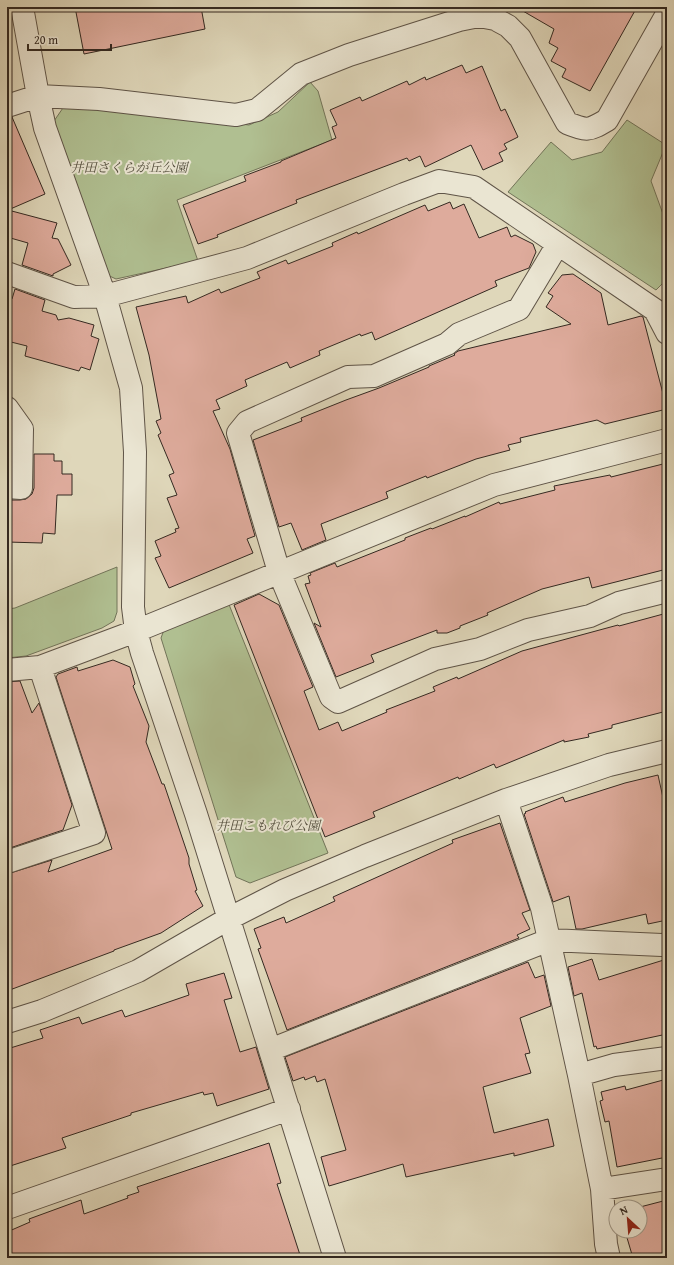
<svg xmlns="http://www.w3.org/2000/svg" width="674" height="1265" viewBox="0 0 674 1265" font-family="'Gentium Book Plus','Noto Serif JP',serif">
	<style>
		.green { fill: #b0bf91; stroke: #727459 }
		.building { fill: #deab9c; stroke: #342921 }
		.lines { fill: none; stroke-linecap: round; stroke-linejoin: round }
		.minor-casing { stroke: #5f5447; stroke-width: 24 }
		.minor { stroke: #eae5d2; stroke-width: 22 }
		.labels { text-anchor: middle; stroke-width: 4; stroke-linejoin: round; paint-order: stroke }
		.park-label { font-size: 13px; font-style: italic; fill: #534e3d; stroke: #eae5d2 }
	</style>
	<rect width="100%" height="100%" fill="#dfd7ba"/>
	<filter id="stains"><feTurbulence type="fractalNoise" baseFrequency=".005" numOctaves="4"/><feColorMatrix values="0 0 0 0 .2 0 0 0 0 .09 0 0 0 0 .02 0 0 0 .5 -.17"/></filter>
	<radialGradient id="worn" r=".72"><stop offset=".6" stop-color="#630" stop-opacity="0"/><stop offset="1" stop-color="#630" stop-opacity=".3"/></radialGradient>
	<path class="green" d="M310,82L318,91L332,140L177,200L198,261L116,279L103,273L54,121L65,105H98L249,125L278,112Z
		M627,120L666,145L651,181L667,225V279L656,290L508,192L551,142L572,160L602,152Z
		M117,567V612L114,621L102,628L26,656L7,658V609L15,608Z
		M228,602L328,853L250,883L236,877L161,638L165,627Z"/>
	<path class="building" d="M75,7H201L205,29L84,54Z
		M516,7H637L590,91L562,77L566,69L551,61L558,48L549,43L554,29Z
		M462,65L466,73L482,66L501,111L505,109L518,137L504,144L507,149L499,153L503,161L483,170L471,145L425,167L420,156L409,161L407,158L296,200L297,203L217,235L218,237L198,244L183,205L246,181L244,176L281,162V161L336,138L332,127L337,125L330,110L360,97L362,101L407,81L409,85L425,77L426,80Z
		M12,117L45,194L8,210L57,223L52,238L58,239L71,265L53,274V276L22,265L28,243L7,237V118Z
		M450,202L453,209L464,204L479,238L507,227L511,237L515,235L533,244L536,252L529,268L495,281L497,286L375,340L372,332L361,336L360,334L319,351L320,355L290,368L287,362L245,380L247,386L216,400L220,409L213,411L230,449L255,536L247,539L253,553L169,588L155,558L161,556L155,541L176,532L175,529L179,528L167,498L177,495L169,475L174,473L158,435L161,433L156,421L161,419L149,355L136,307L186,296L188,303L219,289L221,293L260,278L257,272L286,260L288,264L333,246L332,243L357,232L358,234L425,205L428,211Z
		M573,274L601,293L608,325L641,316L643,317L667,409L605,424L597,420L520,438L521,442L508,445L510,450L476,459L427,478L426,476L386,492L388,498L321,524L326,540L302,550L291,523L279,527L253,440L302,421L301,418L346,400L379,388L429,367V366L455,355L454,354L458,351L571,324L546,307L553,296L548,293L562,275Z
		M15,289L45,300L42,311L56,315L58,320L69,318L94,325L91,336L99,339L90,370L81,367L79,371L25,356L27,346L7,341V298L12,299Z
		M7,453H9V475H7Z
		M34,454H54V461H62V474H72V495H57L55,534L43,533L42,543L7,542V500H20L26,499L32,494L34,488Z
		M667,463V569L592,588L589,577L542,589L487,613L488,615L460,626V628L447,633H437V630L371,655L374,662L336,677L314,623L321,627L305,584L310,583L308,576L311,575L310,573L335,563L337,567L405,540V538L431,528L432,529L465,516V517L499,502L500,504L555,490L554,486L610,475L611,477Z
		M259,594L279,605L313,687L304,691L319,730L338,722L342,731L387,712L386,710L435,691L433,687L457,677L458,679L522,651L618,625L619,626L667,613V711L612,725V728L588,734L589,737L564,742V740L496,768L494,764L459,779L458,777L373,812L375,817L325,837L234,605Z
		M113,660L130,667L135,684L133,686L149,726L146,742L162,784H164L189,858V864L197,890L195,891L203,906L161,933L114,950V951L7,991V874L52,860L48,872L112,849L56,677L58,674L77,667L78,671Z
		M20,681L32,713L39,703L72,805L63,830L7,849V682Z
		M658,775L667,816V920L648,924L646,914L582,929H576L569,896L553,902L524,814L526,813L525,812L563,797L565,802L625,783Z
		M500,823L530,910L522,913L530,929L517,935L519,938L287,1030L258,949L261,948L254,929L284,917L286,923L335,901L333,897L453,843L452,840Z
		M592,959L599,980L667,959V1034L597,1049L596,1046L594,1047L582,993L574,996L568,967Z
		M528,962L535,978L544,975L551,1006L520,1018L530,1053L525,1054L531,1073L483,1087L494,1133L548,1119L554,1146L514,1156V1153L406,1177L403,1164L329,1186L321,1157L346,1150L325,1079L317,1082L315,1076L305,1080L304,1077L293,1081L285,1057Z
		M224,973L232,998L224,1000L240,1052L256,1047L269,1089L217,1106L213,1093L204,1095L203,1092L131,1113V1115L62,1138L66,1148L7,1167V1049L43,1038L40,1030L79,1017L82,1024L122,1010L125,1017L189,995L186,984Z
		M667,1079V1157L617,1167L609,1121L605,1122L600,1101L603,1100L601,1092L625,1086L626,1090Z
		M269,1143L281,1183L277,1184L301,1258H7V1232L30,1222L29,1219L81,1200L84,1214L128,1198L127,1196L139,1192L137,1187Z
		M667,1200V1258H633L625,1231H640V1207Z"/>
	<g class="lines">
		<defs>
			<path id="minor" d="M22,7L38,96L45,128L105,296L131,388L135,452L133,607L136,631L142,653L196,814L335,1258
				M7,106L38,96L99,99L236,115L257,110L301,74L349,55L459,20L479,16L495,19L508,26L520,38L567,123C588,131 588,131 607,120L667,14
				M558,244L519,309L459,334L447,344L374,376L348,377L247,422L238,433L279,572L331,697L338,702L435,659L480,649L528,630L590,616L619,603L667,591
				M7,273L74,297L105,296L247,258L404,194L439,181L474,187L655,310L667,333
				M7,408L22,429L21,488L7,487
				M7,670L40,667L136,631L494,485L667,440
				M506,800L542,908L579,1075L602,1189L606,1244L609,1258
				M7,862L94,833L40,667
				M7,1022L42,1011L138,971L228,919L285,890L365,856L506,800L609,765L667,751
				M270,1050L549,940L662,945L667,944
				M579,1075L614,1065L667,1058
				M602,1189L667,1179
				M7,1208L289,1109"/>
		</defs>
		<use href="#minor" class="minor-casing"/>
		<use href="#minor" class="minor"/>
	</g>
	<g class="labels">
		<g class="park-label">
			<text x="129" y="172">井田さくらが丘公園</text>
			<text x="268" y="830">井田こもれび公園</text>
		</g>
	</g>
	<rect width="674" height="1265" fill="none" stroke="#dfd7ba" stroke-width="24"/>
	<rect x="8" y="8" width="658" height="1249" fill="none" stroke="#342921" stroke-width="2"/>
	<rect x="12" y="12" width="650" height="1241" fill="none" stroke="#342921"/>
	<g transform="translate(628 1219) rotate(334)"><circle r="19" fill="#eae5d2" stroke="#a19a8b"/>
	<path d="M0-3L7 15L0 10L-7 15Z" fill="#8f2418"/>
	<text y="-6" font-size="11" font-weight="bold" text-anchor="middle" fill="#342921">N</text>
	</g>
	<path d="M28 44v6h83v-6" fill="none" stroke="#342921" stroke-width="2"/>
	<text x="34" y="44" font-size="12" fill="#342921" stroke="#eae5d2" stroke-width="3" paint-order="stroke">20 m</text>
	<rect width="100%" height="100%" filter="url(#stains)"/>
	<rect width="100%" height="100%" fill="url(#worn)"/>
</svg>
